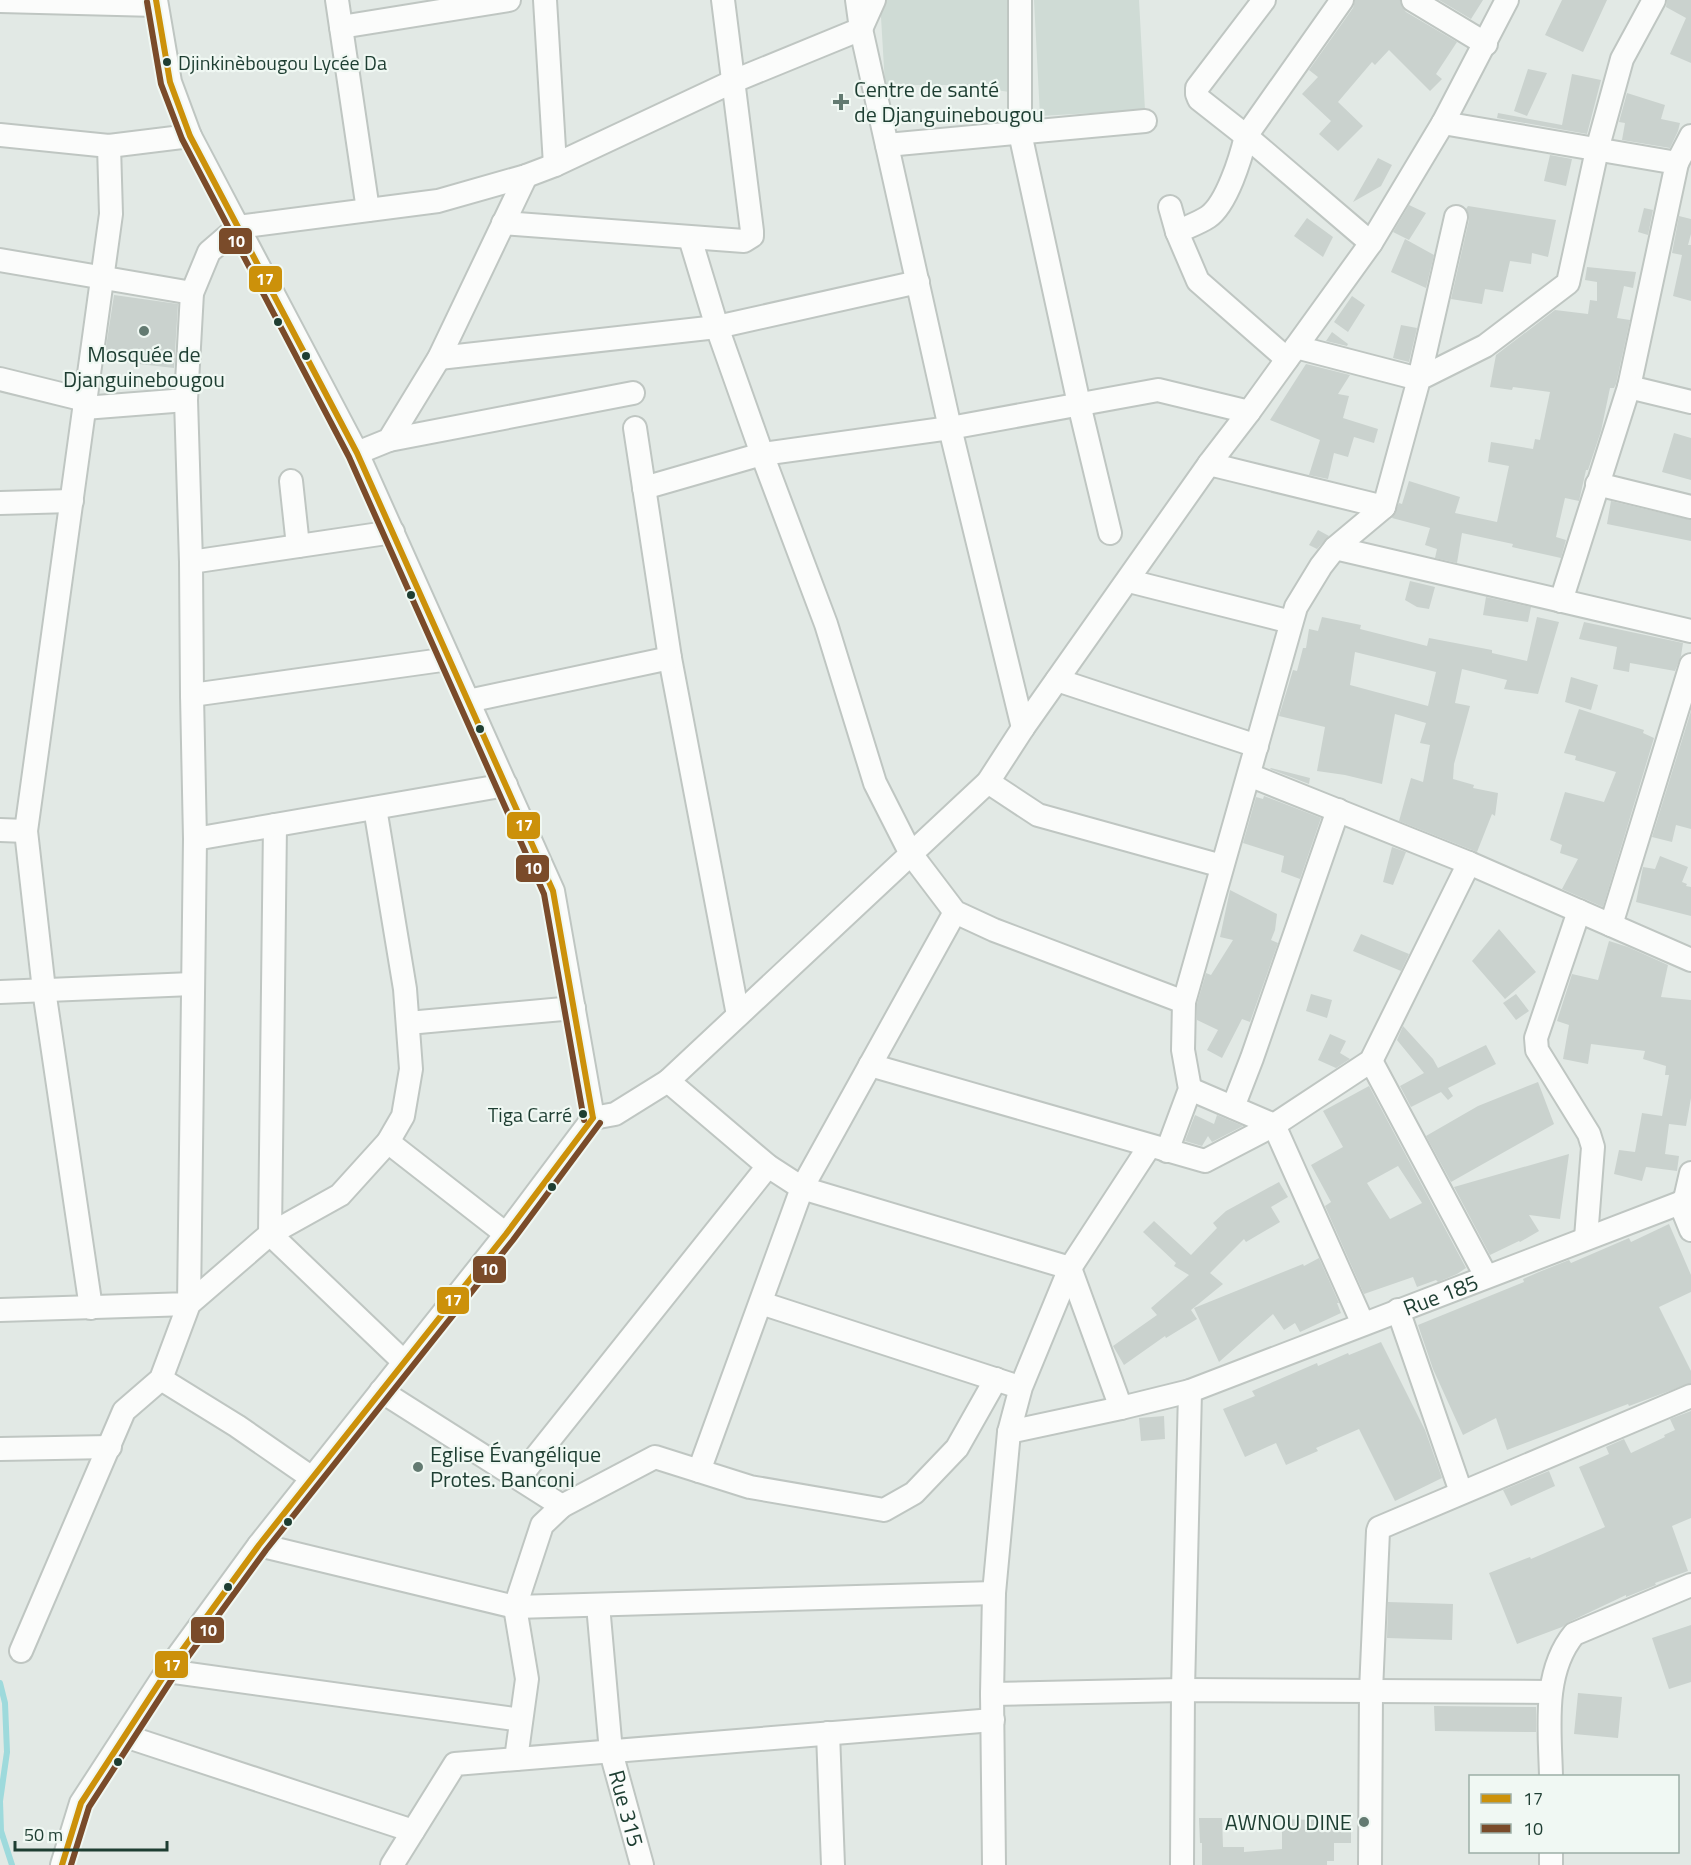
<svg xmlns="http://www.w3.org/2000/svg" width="1691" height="1865" viewBox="0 0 1691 1865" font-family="'Titillium Web',sans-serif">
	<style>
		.built { fill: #cfdbd5 }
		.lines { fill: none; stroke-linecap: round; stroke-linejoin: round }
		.stream { stroke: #9edadc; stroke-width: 6 }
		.building { fill: #cad2ce; fill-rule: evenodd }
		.minor-casing { stroke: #bfc6c2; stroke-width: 26 }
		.minor { stroke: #fbfcfb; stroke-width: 22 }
		.bus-1-casing { stroke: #f0f8f3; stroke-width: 10 }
		.bus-2-casing { stroke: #f0f8f3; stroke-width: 10 }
		.bus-1 { stroke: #cc910a; stroke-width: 6 }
		.bus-2 { stroke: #7a4b2a; stroke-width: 6 }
		.bus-dot { fill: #1e3e32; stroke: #f0f8f3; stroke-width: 2 }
		.poi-dot { fill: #637a71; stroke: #f0f8f3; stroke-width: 2 }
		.labels { text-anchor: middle; stroke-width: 4.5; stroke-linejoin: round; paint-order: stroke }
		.bus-label { font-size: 20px; fill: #1e3e32; stroke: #f0f8f3; text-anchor: start }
		.poi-label { font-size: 22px; fill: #1e3e32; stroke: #f0f8f3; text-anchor: start }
		.street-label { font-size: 22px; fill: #1e3e32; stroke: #f0f8f3 }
		.line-badge { stroke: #f0f8f3; stroke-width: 2 }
		.badge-label { font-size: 16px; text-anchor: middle; font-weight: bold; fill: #fff }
	</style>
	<rect width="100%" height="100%" fill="#e2e9e5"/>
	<path class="built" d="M880,0H1008L1009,92L965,85H885Z
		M1034,0H1139L1145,110L1040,116Z"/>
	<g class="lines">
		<path class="stream" d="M0,1683L5,1703L7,1752L0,1801L1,1831L12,1865"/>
	</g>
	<path class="building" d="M1355,0H1400L1402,7L1406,12L1457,42L1436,74L1442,79L1430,91L1389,50L1375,65L1372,62L1338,102L1363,126L1338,151L1319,134L1331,121L1302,94L1318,77L1309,70L1353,8Z
		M1439,0H1483L1471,19Z
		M1562,0H1607L1583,52L1545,35Z
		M1667,0H1691V63L1670,54L1686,18L1666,7Z
		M1528,69L1547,73L1527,116L1514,111Z
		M1572,74L1601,80L1587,134L1497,118L1498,113L1562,125Z
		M1627,93L1665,105L1661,119L1680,123L1678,131L1670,148L1622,140L1625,123L1619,122Z
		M1550,155L1572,159L1566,186L1544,181Z
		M1378,158L1392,165L1381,186L1353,202Z
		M1409,205L1426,213L1409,240L1393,232Z
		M1468,206L1556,220L1548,257L1532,253L1531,264L1510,261L1503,292L1485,289L1482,304L1451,299L1469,220L1466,209Z
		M1644,208L1653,210L1648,235L1638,232Z
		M1679,216L1691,219V234L1688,245H1691V301L1673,296L1682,255L1672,253Z
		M1307,218L1333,237L1323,257L1294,236Z
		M1405,239L1434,255L1426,288L1391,272Z
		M1587,267L1636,272L1633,288L1624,286L1617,318L1630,320L1616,384L1614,388H1610L1601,431L1588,470H1586L1579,501L1565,498L1556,537L1566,540L1561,558L1512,547L1513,544L1462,533L1457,563L1435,558L1437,549L1425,545L1430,528L1392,518L1399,503L1402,504L1409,481L1460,497L1455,513L1497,522L1509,466L1488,462L1491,442L1533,449L1535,439L1540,440L1550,392L1513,387L1512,390L1490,387L1496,355L1555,310L1588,314L1590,300L1597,301V282L1585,280Z
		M114,295L178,304L174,368L104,360Z
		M1352,296L1365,305L1348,332L1334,322Z
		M1401,325L1417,328L1409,362L1393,358Z
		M1332,332L1348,344L1347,346L1326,341Z
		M1306,364L1350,375L1338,394L1349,396L1343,418L1378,429L1374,443L1354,437L1348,457L1334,453L1328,479L1309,475L1320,440L1270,420Z
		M1674,433L1691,438V480L1662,472Z
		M1611,501L1691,520V541L1607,524Z
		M1318,530L1329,536L1317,549L1309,545Z
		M1410,581L1435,587L1429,609L1417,607L1405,600Z
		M1486,597L1531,607L1528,622L1483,615Z
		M1322,617L1361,625L1360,629L1427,646L1429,638L1492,650V653L1527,661L1537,617L1559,622L1538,694L1504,689L1507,680L1462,669L1455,703L1470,706L1454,764L1453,779L1474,785L1473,788L1498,793L1495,816L1492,814L1477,852L1399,821L1411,778L1423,782L1430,745L1420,743L1426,723L1395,714L1382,784L1345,775L1317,771L1325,727L1279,716L1293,670L1297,671L1303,648H1306L1309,629L1318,631ZM1355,652L1436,672L1428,706L1350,685Z
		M1584,622L1683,643L1681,656L1675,671L1630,663L1629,672L1613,669L1617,647L1579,639Z
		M1571,677L1598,685L1591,710L1565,702Z
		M1579,709L1644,730L1643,733L1654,738L1603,907L1562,889L1578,859L1560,853L1562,845L1550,840L1565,792L1604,802L1616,772L1575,760L1576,756L1564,753Z
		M1691,711V829L1676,825L1672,842L1652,837Z
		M1271,768L1310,778L1309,784L1270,769Z
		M1264,796L1321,818L1300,879L1281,872L1284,856L1243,843L1256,797L1263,799Z
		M1392,847L1406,852L1393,885L1383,882Z
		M1660,856L1688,867L1682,882L1687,884L1686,886L1691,887V916L1636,902L1643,867L1655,869Z
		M1230,890L1277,914L1275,930L1271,940L1278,943L1250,1022L1242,1019L1222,1058L1207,1050L1218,1030L1197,1020V1004L1206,973L1211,975L1233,940L1220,937Z
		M1499,929L1536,972L1505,999L1472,961Z
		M1361,934L1409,954L1401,971L1353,951Z
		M1609,941L1628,947L1668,965L1661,997L1691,1000V1098L1686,1126L1669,1124L1665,1154L1679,1156L1677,1171L1646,1167L1642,1181L1614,1174L1619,1150L1635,1152L1642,1113L1662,1116L1669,1075H1665L1666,1066L1643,1059L1645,1051L1591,1044L1588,1064L1563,1059L1569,1025L1557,1021L1572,974L1598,980Z
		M1311,994L1332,1000L1327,1018L1306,1011Z
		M1516,994L1529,1011L1516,1020L1503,1003Z
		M1403,1026L1433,1059L1438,1068L1486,1045L1496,1064L1448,1088L1453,1096L1448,1100L1441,1092L1411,1107L1400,1086L1424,1073L1397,1040Z
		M1330,1034L1346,1041L1340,1053L1350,1059L1336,1068L1318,1060Z
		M1538,1082L1554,1124L1451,1182L1426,1136L1478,1106Z
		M1369,1086L1466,1268L1457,1274L1438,1282L1436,1280L1417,1287L1413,1277L1364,1294L1325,1206L1331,1202L1311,1165L1343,1147L1323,1111ZM1398,1166L1422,1203L1390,1219L1367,1183Z
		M1195,1115L1214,1124L1217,1115L1243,1126L1212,1142L1208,1136L1202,1146L1185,1141Z
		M1569,1154L1560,1219L1529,1215L1539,1231L1520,1242L1519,1241L1490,1255L1454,1187Z
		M1279,1182L1288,1197L1271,1207L1280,1222L1246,1242L1244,1239L1210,1273L1223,1284L1191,1310L1197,1319L1166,1338L1165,1336L1124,1365L1113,1346L1157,1315L1151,1308L1189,1275L1174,1266L1176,1263L1143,1232L1154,1221L1191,1255L1217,1228L1213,1223L1226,1211Z
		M1669,1224L1691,1275V1292L1659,1307L1691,1371V1383L1629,1406L1628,1404L1507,1450L1496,1418L1463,1435L1433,1369L1418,1325L1524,1282L1523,1279L1539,1272L1569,1260L1571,1263L1629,1238L1631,1242Z
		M1319,1258L1339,1303H1337L1341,1313L1300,1332L1295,1323L1284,1330L1273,1314L1219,1362L1194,1308L1303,1264L1304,1266Z
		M1381,1342L1425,1430L1442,1478L1395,1501L1359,1429L1316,1448L1318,1451L1286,1465L1276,1443L1245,1457L1223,1409L1255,1396L1252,1391L1317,1363L1318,1366L1348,1353L1349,1355Z
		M1691,1411V1518L1672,1526L1688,1571L1655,1583L1656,1585L1626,1597V1595L1569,1622L1562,1627L1517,1644L1489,1573L1530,1557L1531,1559L1605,1527L1579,1467L1609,1454L1606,1447L1624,1439L1631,1453L1665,1437L1664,1435L1675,1430L1670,1419Z
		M1164,1416L1165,1439L1141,1441L1139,1418Z
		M1549,1471L1555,1486L1511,1506L1503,1490Z
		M1388,1602L1453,1604L1452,1640L1387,1638Z
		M1691,1625V1682L1669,1689L1652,1638Z
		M1578,1693L1622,1697L1618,1738L1574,1734Z
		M1434,1706L1536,1707V1732L1435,1731Z
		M1199,1818H1222L1223,1847H1244V1852L1282,1849V1819L1351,1821V1843H1334V1861H1327V1865H1202V1843H1200Z"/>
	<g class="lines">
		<defs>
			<g id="minor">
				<path d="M156,0L170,82L190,136L357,453L553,891L593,1118"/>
				<path d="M337,0L368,210"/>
				<path d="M545,0L555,165"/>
				<path d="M857,0L861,29L950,428L1023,728"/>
				<path d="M1020,0V133L1079,404L1110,533"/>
				<path d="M1264,0L1197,88V94L1199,99L1246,136L1371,243"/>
				<path d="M1413,0L1486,44"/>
				<path d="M0,1L156,5"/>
				<path d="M341,27L509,0"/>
				<path d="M1443,123L1677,163L1629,387L1561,601"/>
				<path d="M0,135L109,146L190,136"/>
				<path d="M887,145L1145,121"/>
				<path d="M1677,163L1691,136"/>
				<path d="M1170,207L1177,232L1198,281L1287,359"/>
				<path d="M503,223L744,241L752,236V231L723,0"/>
				<path d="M1177,232C1187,227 1199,223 1208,217C1227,204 1241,157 1246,136L1342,0"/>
				<path d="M690,238L717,327L762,454L826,624L875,783L911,854L955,912L994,930L1184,1002"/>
				<path d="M0,260L192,293"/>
				<path d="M1296,347L1419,379L1456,217"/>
				<path d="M439,358L717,327L918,282"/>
				<path d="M0,379L85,400"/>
				<path d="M1629,387L1691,402"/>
				<path d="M84,408L186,400"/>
				<path d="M635,428L670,658L738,1015"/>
				<path d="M389,440L633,393"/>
				<path d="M357,453L389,440L439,358L526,176"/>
				<path d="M1209,464L1384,507"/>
				<path d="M291,481L298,546"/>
				<path d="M1597,484L1691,507"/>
				<path d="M644,488L762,454L950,428L1158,390L1249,412"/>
				<path d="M0,503L72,501"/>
				<path d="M1335,548L1691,631"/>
				<path d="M191,562L393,532"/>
				<path d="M1129,581L1291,622"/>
				<path d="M1057,680L1257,746"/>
				<path d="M192,695L449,659"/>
				<path d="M468,701L670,658"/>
				<path d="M1249,775L1469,863L1691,960"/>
				<path d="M988,782L1038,815L1222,866"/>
				<path d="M275,825L270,1234L404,1362"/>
				<path d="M0,830L26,831"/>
				<path d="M195,839L506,785"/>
				<path d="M1579,911L1536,1038L1537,1050L1589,1134L1593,1147L1586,1238"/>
				<path d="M1611,925L1691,665"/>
				<path d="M0,992L192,984"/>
				<path d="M408,1023L574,1008"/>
				<path d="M1371,1061L1486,1276"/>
				<path d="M870,1065L1205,1161L1274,1125L1371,1061L1469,863"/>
				<path d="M668,1081L768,1166L802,1188L1070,1268"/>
				<path d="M1190,1089L1274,1125L1363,1324"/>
				<path d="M1233,1107L1252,1058L1338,810"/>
				<path d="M593,1118L615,1114L668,1081L988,782L1023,728L1209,464L1249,412L1371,243L1443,123L1507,0"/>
				<path d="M388,1142L506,1234"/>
				<path d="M1167,1151L1190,1089L1183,1050L1184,1002L1296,607L1321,566L1335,548L1384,507L1419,379L1485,346L1568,283L1597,150L1622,59L1654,0"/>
				<path d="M1685,1199L1691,1173"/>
				<path d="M1680,1203L1691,1230"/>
				<path d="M1070,1268L1121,1408"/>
				<path d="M761,1303L1010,1384"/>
				<path d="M91,1308L44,990L26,831L111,214L109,146"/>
				<path d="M0,1310L189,1304L195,839L192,695L191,562L186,400L192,293L209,252L238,227L438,201L526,176L555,165L734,81L861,29L874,0"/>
				<path d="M1398,1310L1461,1492"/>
				<path d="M161,1379L237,1426L312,1478"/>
				<path d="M381,1391L562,1506"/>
				<path id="s1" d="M1009,1432L1121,1408L1190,1391L1680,1203L1691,1196"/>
				<path d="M0,1449L110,1447"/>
				<path d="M699,1471L802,1188L955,912"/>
				<path d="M519,1478L768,1166"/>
				<path d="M259,1545L515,1607L994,1593"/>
				<path id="s2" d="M598,1605L611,1752L642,1865"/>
				<path d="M21,1651L124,1411L161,1379L189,1304L270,1234L340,1195L388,1142L403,1116L411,1069L405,989L375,808"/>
				<path d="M167,1671L521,1720"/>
				<path d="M992,1694L1183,1690L1550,1692"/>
				<path d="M828,1733L833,1865"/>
				<path d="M125,1736L413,1831"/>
				<path d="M516,1759L527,1679L515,1607L542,1525L562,1506L655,1457L750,1487L884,1510L914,1493L957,1448L996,1379"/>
				<path d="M1551,1776C1550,1730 1542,1673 1574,1634L1691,1585"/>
				<path d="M1551,1852V1865"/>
				<path d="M62,1865L81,1803L167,1671L259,1545L506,1234L593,1118"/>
				<path d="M392,1865L455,1764L993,1720"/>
				<path d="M994,1865L992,1694L994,1593L1009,1432L1021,1387L1070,1268L1149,1147"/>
				<path d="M1182,1865L1183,1690L1190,1391"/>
				<path d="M1370,1865L1371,1691L1378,1531L1379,1528L1691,1396"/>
			</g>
		</defs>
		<use href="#minor" class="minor-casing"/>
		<use href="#minor" class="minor"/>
		<defs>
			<path id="bus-1" d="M156,0L170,82L190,136L357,453L553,891L593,1118
				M62,1865L81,1803L167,1671L259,1545L506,1234L593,1118"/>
			<path id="bus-2" d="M147,2L161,84L182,139L349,457L544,894L584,1120
				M71,1865L89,1807L174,1676L266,1550L513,1240L600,1123"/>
		</defs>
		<use href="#bus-1" class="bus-1-casing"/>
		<use href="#bus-2" class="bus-2-casing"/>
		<use href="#bus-1" class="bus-1"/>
		<use href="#bus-2" class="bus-2"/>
	</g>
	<g class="bus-dot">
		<circle cx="167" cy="62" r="5"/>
		<circle cx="278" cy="322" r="5"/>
		<circle cx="306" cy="356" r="5"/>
		<circle cx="411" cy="595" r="5"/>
		<circle cx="480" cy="729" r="5"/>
		<circle cx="583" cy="1114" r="5"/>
		<circle cx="552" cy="1187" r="5"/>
		<circle cx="288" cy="1522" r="5"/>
		<circle cx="228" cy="1587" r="5"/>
		<circle cx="118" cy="1762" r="5"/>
	</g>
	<g class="poi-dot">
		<path d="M838 93h6v6h6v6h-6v6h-6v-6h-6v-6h6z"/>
		<circle cx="144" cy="331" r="6"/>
		<circle cx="418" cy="1467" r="6"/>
		<circle cx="1364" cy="1822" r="6"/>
	</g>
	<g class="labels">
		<g class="bus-label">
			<text x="178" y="70">Djinkinèbougou Lycée Da</text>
			<text x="572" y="1122" text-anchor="end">Tiga Carré</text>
		</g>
		<g class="poi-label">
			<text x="854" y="97">Centre de santé<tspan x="854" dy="25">de Djanguinebougou</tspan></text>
			<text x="144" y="362" text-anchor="middle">Mosquée de<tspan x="144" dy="25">Djanguinebougou</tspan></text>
			<text x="430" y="1462">Eglise Évangélique<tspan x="430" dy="25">Protes. Banconi</tspan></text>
			<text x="1352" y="1830" text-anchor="end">AWNOU DINE</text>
		</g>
		<g class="street-label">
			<text dy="8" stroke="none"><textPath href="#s1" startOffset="454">Rue 185</textPath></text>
			<text dy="8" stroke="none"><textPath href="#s2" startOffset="206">Rue 315</textPath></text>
		</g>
	</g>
	<g class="line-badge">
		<rect x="218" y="227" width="35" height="28" rx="6" fill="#7a4b2a"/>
		<rect x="248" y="265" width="35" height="28" rx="6" fill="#cc910a"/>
		<rect x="506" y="811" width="35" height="29" rx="6" fill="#cc910a"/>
		<rect x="515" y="854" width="35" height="29" rx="6" fill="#7a4b2a"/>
		<rect x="472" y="1255" width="35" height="29" rx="6" fill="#7a4b2a"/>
		<rect x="436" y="1286" width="34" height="29" rx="6" fill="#cc910a"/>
		<rect x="190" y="1616" width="35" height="28" rx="6" fill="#7a4b2a"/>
		<rect x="154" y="1650" width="35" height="29" rx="6" fill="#cc910a"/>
	</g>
	<g class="badge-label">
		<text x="236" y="247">10</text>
		<text x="265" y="285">17</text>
		<text x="524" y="831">17</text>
		<text x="533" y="874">10</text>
		<text x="489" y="1275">10</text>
		<text x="453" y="1306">17</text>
		<text x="208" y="1636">10</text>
		<text x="172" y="1671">17</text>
	</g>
	<rect x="1469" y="1775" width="210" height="78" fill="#f0f8f3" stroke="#9caea6" stroke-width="1.5"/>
	<rect x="1481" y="1794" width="30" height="9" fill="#cc910a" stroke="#9caea6" stroke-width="1.5"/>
	<text x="1523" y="1805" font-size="18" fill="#1e3e32">17</text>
	<rect x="1481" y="1824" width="30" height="9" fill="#7a4b2a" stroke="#9caea6" stroke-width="1.5"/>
	<text x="1523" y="1835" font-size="18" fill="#1e3e32">10</text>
	<path d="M15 1841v9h152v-9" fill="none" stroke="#1e3e32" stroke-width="3"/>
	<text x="24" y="1841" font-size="18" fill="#1e3e32" stroke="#f0f8f3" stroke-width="4.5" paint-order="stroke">50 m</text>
</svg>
